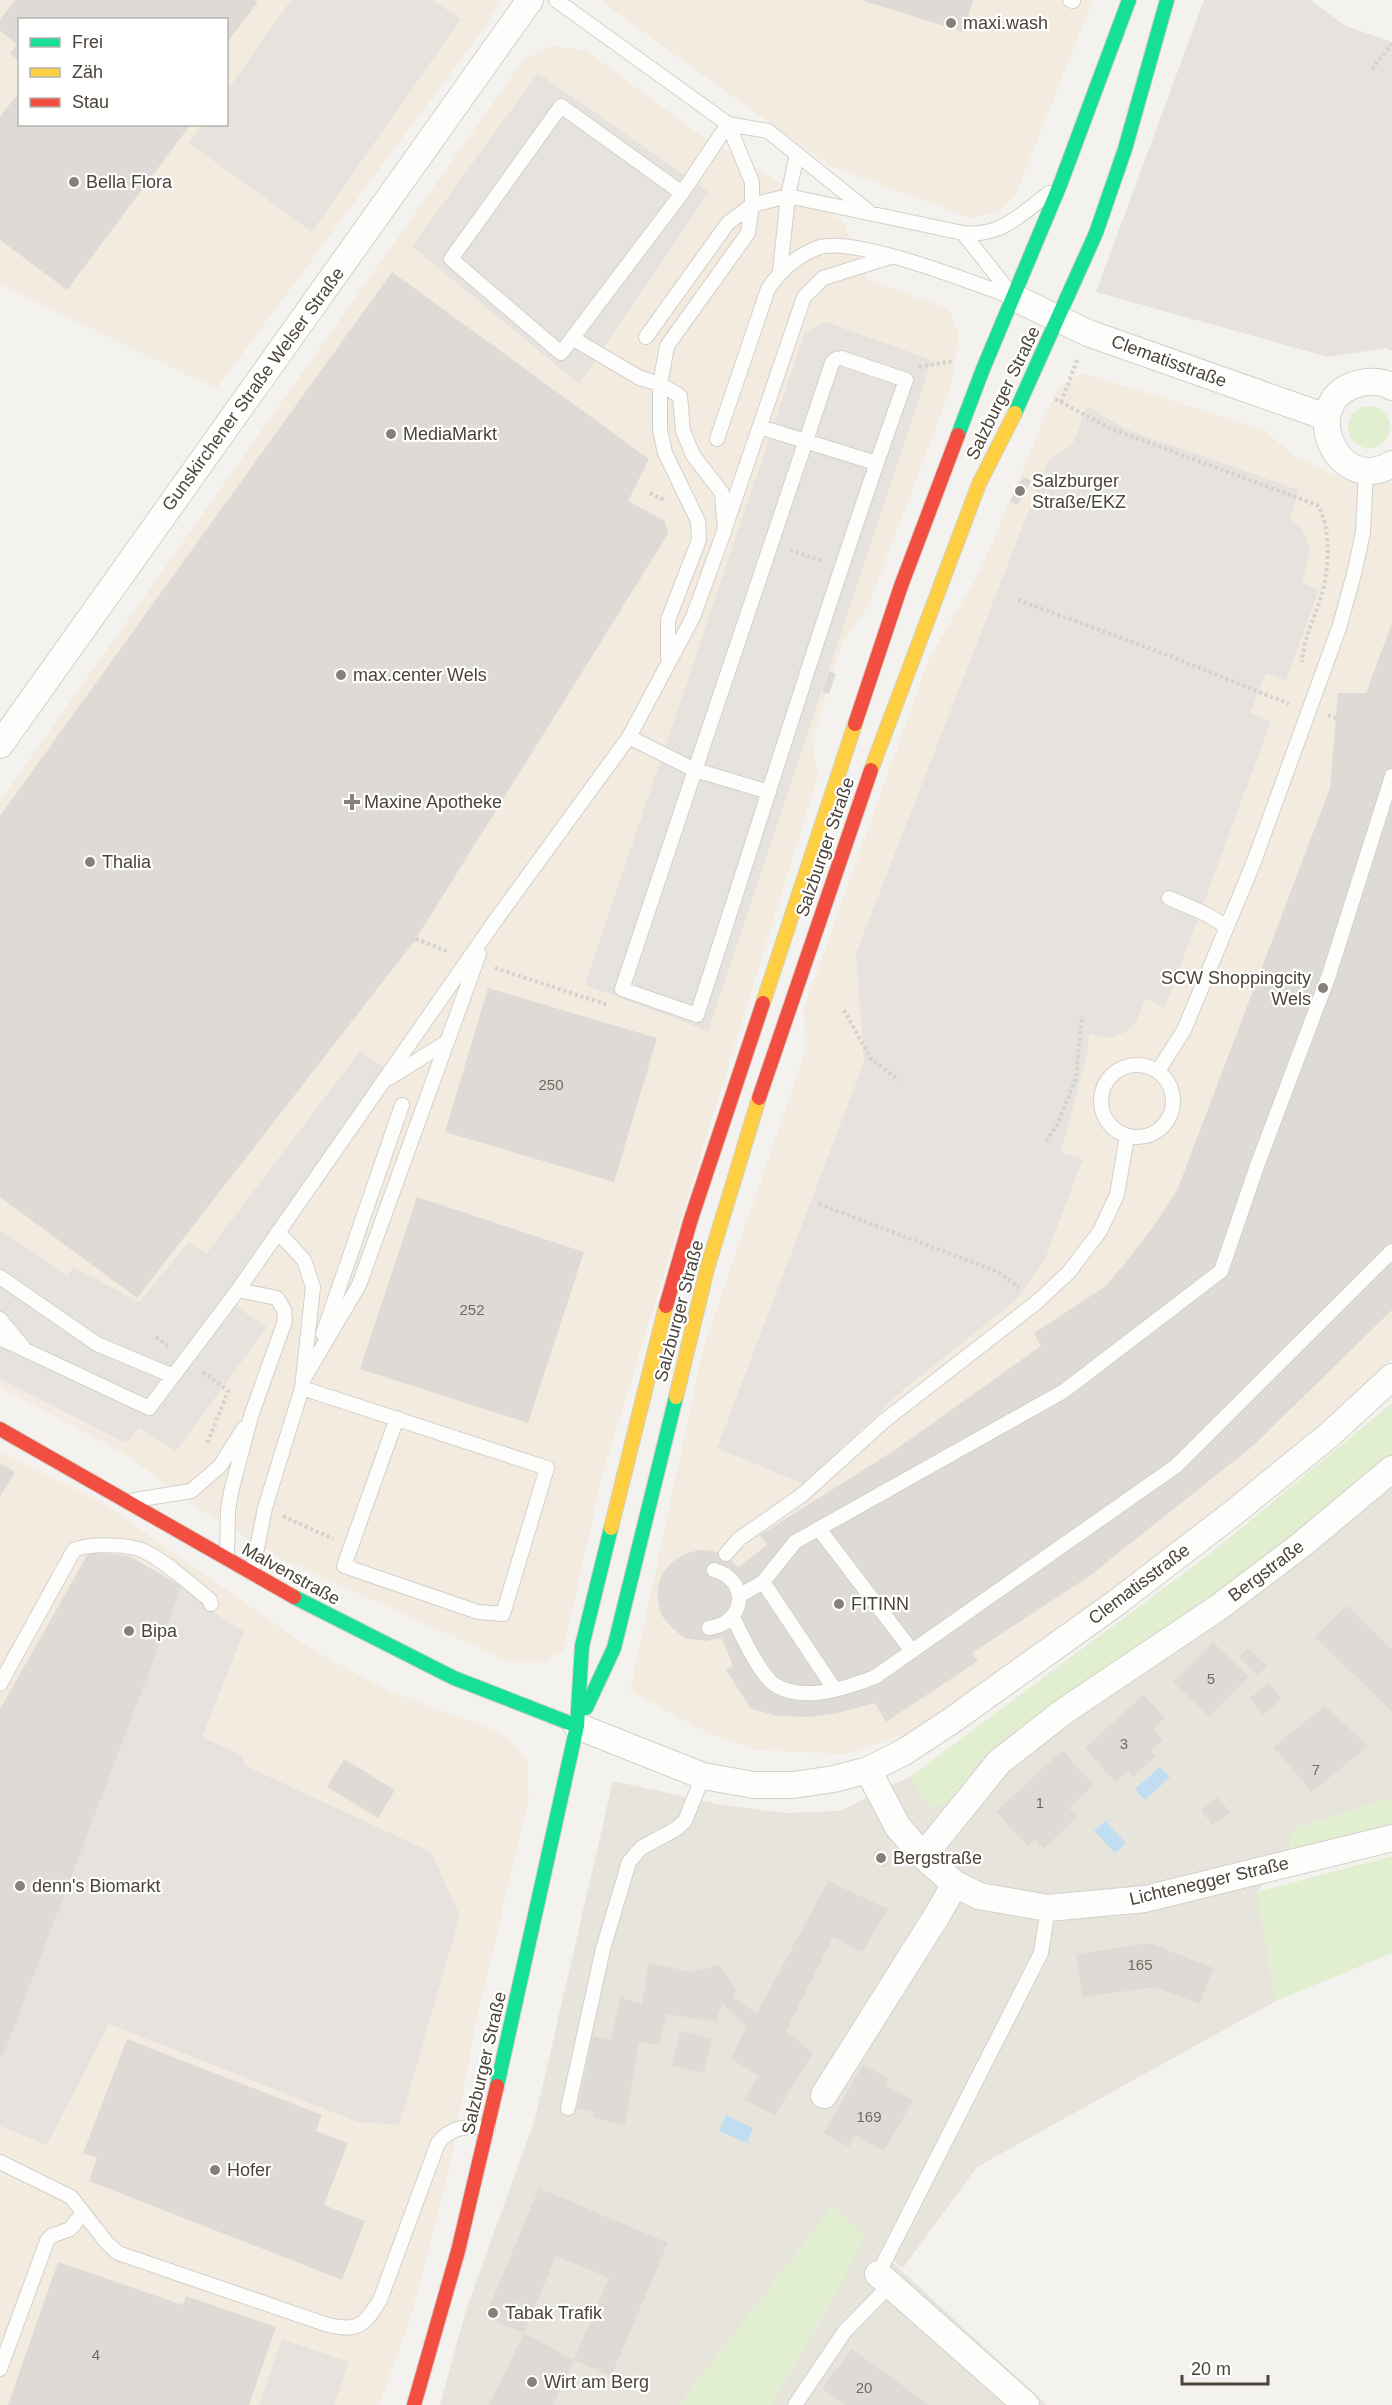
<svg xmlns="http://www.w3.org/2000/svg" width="1392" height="2405" viewBox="0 0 1392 2405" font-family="Helvetica,sans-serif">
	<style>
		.residential { fill: #e7e4dc }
		.commercial { fill: #f3ebdf; fill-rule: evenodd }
		.green { fill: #e1eecf }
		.parking { fill: #e6e3df }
		.water { fill: #c0ddf1 }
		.building { fill: #dedbd6 }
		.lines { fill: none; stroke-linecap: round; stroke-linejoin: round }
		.lane-casing { stroke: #d2d0cb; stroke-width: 16 }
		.street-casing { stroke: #d2d0cb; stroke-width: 28 }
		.fast-casing { stroke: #d3cfc5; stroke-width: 16 }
		.slow-casing { stroke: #d3cfc5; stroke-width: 16 }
		.jam-casing { stroke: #d3cfc5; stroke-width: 16 }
		.path { stroke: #d3d2cc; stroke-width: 4; stroke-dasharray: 3 3; stroke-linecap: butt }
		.lane { stroke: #fdfdfc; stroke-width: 14 }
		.street { stroke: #fdfdfc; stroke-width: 26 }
		.fast { stroke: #16e098; stroke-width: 14 }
		.slow { stroke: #ffcf43; stroke-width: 14 }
		.jam { stroke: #f24e42; stroke-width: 14 }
		.poi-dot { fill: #868178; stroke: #fff; stroke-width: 2 }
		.labels { text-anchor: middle; stroke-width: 4.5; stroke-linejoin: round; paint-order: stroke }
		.number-label { font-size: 15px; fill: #706a61 }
		.poi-label { font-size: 18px; fill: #4b4439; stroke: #fff; text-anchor: start }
		.street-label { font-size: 18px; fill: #4b4439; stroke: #fff }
	</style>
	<rect width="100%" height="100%" fill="#f4f2ee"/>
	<path class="residential" d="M1392,1460V1798L1294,1828L1288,1854L1257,1892L1276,2001L977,2167L903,2268L876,2247L1047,2405H771L839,2288L833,2206L679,2405H440L466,2310L535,2119L613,1781L718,1804L784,1813L840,1811L911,1776L929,1808L954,1800L975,1766L1008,1735L1231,1590Z"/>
	<path class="commercial" d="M0,0H500L487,24L216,389L0,284ZM20,20H226V124H20Z
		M603,0H1093L1016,194L999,212L971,218L828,165L610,8Z
		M552,46L587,51L693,130L843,221L868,280L949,309L959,335L950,390L868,606L842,644L812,740L818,775L603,1472L563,1651L543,1663H512L282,1559L192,1505L127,1455L0,1387V801L524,59Z
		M1083,373L1265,430L1292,455L1358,486L1392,478V1359L1327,1418L1166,1550L980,1687L909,1733L845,1754L757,1750L706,1732L630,1691L703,1349L805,1052L804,1008L929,659L981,569L1057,388Z
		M0,1451L100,1501L311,1649L391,1692L501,1733L527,1759L529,1798L476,2022L448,2176L409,2323L379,2405H0Z"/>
	<path class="green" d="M1348 427a21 21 0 1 1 42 0a21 21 0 1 1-42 0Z
		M1392,1403V1460L1231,1590L1008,1735L975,1766L954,1800L929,1809L911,1776L1215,1550Z
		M1392,1798V1832L1288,1854L1294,1828Z
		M1392,1856V1953L1276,2001L1257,1892Z
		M833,2206L865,2236L846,2275L771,2405H679Z"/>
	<path class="parking" d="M291,0H432L461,19L312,232L189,143L202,125L226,124L227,91Z
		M1204,0H1310L1346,26L1392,42V351L1387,348L1328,357L1096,292Z
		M538,73L709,192L579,384L412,246Z
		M826,322L932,360L708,1031L585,985L805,332Z
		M1087,406L1126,429L1299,490L1289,519L1302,528L1310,550L1302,583L1319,590L1286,680L1266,673L1250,713L1271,721L1165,1008L1145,998L1136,1023L1128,1031L1110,1038L1089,1034L1088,1051L1061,1152L1083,1159L1045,1259L1018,1298L903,1390L803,1484L717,1448L864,1062L856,953L1048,461L1073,443Z
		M360,1051L385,1069L223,1298L267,1327L176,1451L139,1428L126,1443L0,1379V1230L68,1276L73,1267L139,1302L189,1242L206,1254Z
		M182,1586L223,1619L244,1631L202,1737L243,1756L244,1765L431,1852L460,1916L399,2125L358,2122L109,2024L47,2145L0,2126V2055H3Z
		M282,2339L349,2362L334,2405H259Z"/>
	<path class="water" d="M1160,1767L1170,1777L1145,1800L1135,1789Z
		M1105,1821L1126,1843L1115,1853L1094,1831Z
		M726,2115L753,2128L747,2143L719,2131Z"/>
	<path class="building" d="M15,0H254L258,2L226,44V20H20V61L10,54L17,44L0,31V20Z
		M861,0H973L964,32Z
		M20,91V124H191L67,290L0,240V117Z
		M392,272L649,459L628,501L665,521L668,534L416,939L137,1298L0,1197V816Z
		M1023,477L1031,481L1018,505L1010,501Z
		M1392,623V1310L1253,1446L1088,1577L972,1653L978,1661L886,1722L875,1703L838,1713L809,1717L778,1716L751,1709L726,1670L733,1666L722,1638L705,1641L685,1638L672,1628L662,1616L658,1603V1588L662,1574L671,1563L684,1554L699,1550L713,1551L728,1557L738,1567L767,1545L760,1535L895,1450L1041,1346L1034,1333L1106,1286L1130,1257L1156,1223L1178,1188L1330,788L1338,693H1366Z
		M829,671L836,674L829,694L822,692Z
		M488,988L657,1038L614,1182L445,1132Z
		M417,1197L584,1252L528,1423L360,1369Z
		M0,1463L15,1472L0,1497Z
		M89,1552L129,1556L182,1586L3,2056L0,2055V1709Z
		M1347,1605L1392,1649V1712L1315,1637Z
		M1213,1642L1249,1677L1209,1717L1173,1682Z
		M1248,1648L1267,1666L1258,1675L1239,1657Z
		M1269,1683L1282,1699L1263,1715L1250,1698Z
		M1143,1695L1165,1718L1153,1729L1163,1740L1151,1751L1156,1756L1133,1777L1127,1771L1115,1782L1085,1748Z
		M1325,1706L1368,1746L1312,1792L1273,1747Z
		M1062,1750L1094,1785L1069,1808L1078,1817L1044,1848L1035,1839L1028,1846L996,1812Z
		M344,1759L395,1790L378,1818L327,1787Z
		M1219,1797L1230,1813L1212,1825L1201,1810Z
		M878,1848L890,1863L884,1868L872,1854Z
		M828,1881L888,1909L862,1952L833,1937L786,2031L813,2053L775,2115L744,2100L759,2076L731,2059L746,2027L722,2003L716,2022L667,2014L659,2045L639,2042L625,2125L593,2118L594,2112L577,2109L593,2036L611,2040L620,1997L642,2004L649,1963L691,1972L720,1965L736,1990L732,1997L757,2013Z
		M1150,1943L1213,1968L1200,2004L1156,1987L1082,1997L1076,1954Z
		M680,2031L712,2039L704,2073L672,2066Z
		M127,2039L322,2115L316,2131L348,2143L324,2205L365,2221L342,2280L89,2181L97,2158L83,2153Z
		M863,2064L888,2078L885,2084L913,2101L884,2151L856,2135L849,2147L824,2133Z
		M539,2188L668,2243L611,2376L574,2360L609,2278L556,2256L524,2333L485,2317Z
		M58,2262L183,2305L186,2296L276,2327L249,2405H8Z
		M524,2333L574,2360L553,2405H489Z
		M852,2349L903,2386L929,2405H845L822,2388Z"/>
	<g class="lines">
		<defs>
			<path id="lane" d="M556,0L728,124L768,131L868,211
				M1070,0L1073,1
				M682,193L561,106L451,259L561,353L682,193L728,124
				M963,233L1012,295
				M780,271L788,196L797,154
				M646,337L728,223L752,205L788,196L963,233C1001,237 1020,215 1049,193
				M760,427L876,463
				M717,439L768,289C780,271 797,256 817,248C851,234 976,284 1015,298
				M726,525L804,297L823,278L890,257
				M668,658V620L699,540L698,521L665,453L660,430V384L667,346L748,233L752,205V182L728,124
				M629,737L695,770L832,363L836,359L841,358L906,380C831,590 766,803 697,1015L622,989L695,770L769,792
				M1169,898L1206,914L1227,927
				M1101 1101a36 36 0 1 1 72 0a36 36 0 1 1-72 0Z
				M1158,1071L1184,1030L1253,864L1339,628L1354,574L1363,533L1366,471
				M389,1078L447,1042
				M0,1277L97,1344L173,1376
				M0,1319L23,1347
				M323,1334L402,1105
				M0,1338L149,1408L238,1290L495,921L629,737L693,617L725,529L722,493L693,455L683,431L680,396L660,384L640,378L572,338
				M303,1380L359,1285L479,954
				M302,1388L547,1468L503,1614L478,1612L344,1566L397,1418
				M135,1500L191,1491L220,1466L244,1428
				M819,1529L912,1651
				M726,1554L739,1539L802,1495L884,1421L1037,1302L1069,1272L1100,1231L1117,1195L1127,1136
				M227,1557L228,1510L231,1492L251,1416L285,1321L284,1310L277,1298L238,1290
				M252,1573L265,1508L302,1388L313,1287L304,1260L278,1232
				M763,1582L835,1690
				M739,1596L763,1582L795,1542L1064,1391L1221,1271L1257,1166L1329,975L1392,776
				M733,1617C741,1634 760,1675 775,1685C804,1703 846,1688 875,1677L1176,1466L1392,1251
				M709,1628C746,1623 750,1580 714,1570
				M0,1684L74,1550C90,1543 131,1544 146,1552C169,1564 190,1584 210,1600L211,1604
				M568,2108L603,1949L629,1862L641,1848L676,1829L685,1821L703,1776
				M0,2162L71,2197L107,2243L118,2253L325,2324C357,2333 364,2326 380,2300L438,2143C451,2126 468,2126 488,2128
				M878,2274L1041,1953L1048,1908
				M0,2369L47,2241L51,2236L70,2229L83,2213
				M795,2405L845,2331L890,2285"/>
			<path id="street" d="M1015,298L1088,333L1326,417
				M1392,387C1383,381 1372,381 1361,383C1295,397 1335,498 1392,464
				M0,745L530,0
				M577,1726L703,1776L754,1785H793L834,1779L868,1770L904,1752L951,1721L1116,1603L1232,1514L1328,1436L1392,1377
				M868,1770L898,1827L923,1856L955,1884L979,1896L1048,1908L1145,1899L1392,1838
				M923,1856L999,1762L1063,1712L1219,1607L1301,1545L1392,1469
				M824,2095L936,1917L955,1884
				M878,2274L1026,2405"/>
			<path id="fast" d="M1015,413L1096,233L1125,149L1167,0
				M958,435L983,369L1060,185L1129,0
				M294,1597L454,1678L577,1726
				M586,1708L614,1648L676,1397
				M497,2086L577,1726L582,1646L611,1528"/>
			<path id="slow" d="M871,770L979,484L1015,413
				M763,1003L855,724
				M676,1397L707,1269L759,1098
				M611,1528L666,1306"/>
			<path id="jam" d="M855,724L901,586L958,435
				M759,1098L871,770
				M666,1306L691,1219L763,1003
				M0,1429L294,1597
				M414,2405L458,2251L497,2086"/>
		</defs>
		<use href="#lane" class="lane-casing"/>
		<use href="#street" class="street-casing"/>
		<use href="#fast" class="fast-casing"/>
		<use href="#slow" class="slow-casing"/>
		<use href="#jam" class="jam-casing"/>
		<path class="path" d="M1372,69L1392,44
			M919,367L953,361
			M1055,399L1112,429L1317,505C1331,525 1329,562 1324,586C1318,612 1304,634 1302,662
			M1061,402L1078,358
			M650,493L664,500
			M790,550L823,561
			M1018,600L1170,656L1289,704
			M1328,715L1336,718
			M416,939L449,952
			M495,968L608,1005
			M844,1010L871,1059L899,1080
			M1046,1141L1057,1125L1076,1078L1082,1016
			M819,1204L998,1272L1019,1288
			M156,1337L170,1348
			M203,1372L228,1391L207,1444
			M283,1516L333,1539"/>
		<use href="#lane" class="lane"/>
		<use href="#street" class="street"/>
		<use href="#fast" class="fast"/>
		<use href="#slow" class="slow"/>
		<use href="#jam" class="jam"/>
	</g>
	<g class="poi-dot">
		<circle cx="951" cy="23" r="6"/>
		<circle cx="74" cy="182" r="6"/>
		<circle cx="391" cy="434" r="6"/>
		<circle cx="1020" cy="491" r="6"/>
		<circle cx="341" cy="675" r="6"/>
		<path d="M349 793h6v6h6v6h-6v6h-6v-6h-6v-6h6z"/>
		<circle cx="90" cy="862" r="6"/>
		<circle cx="1323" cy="988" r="6"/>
		<circle cx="839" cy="1604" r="6"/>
		<circle cx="129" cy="1631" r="6"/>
		<circle cx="881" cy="1858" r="6"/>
		<circle cx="20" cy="1886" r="6"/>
		<circle cx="215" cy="2170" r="6"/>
		<circle cx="493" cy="2313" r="6"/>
		<circle cx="532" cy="2382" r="6"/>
	</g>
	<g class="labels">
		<g class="number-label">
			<text x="551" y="1090">250</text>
			<text x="472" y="1315">252</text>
			<text x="1211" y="1684">5</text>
			<text x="1124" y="1749">3</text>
			<text x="1316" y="1775">7</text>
			<text x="1040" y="1808">1</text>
			<text x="1140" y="1970">165</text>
			<text x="869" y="2122">169</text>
			<text x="96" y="2360">4</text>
			<text x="864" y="2393">20</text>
		</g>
		<g class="poi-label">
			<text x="963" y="29">maxi.wash</text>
			<text x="86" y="188">Bella Flora</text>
			<text x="403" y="440">MediaMarkt</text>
			<text x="1032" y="487">Salzburger<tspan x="1032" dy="21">Straße/EKZ</tspan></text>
			<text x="353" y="681">max.center Wels</text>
			<text x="364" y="808">Maxine Apotheke</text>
			<text x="102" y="868">Thalia</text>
			<text x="1311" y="984" text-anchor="end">SCW Shoppingcity<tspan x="1311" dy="21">Wels</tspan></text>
			<text x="851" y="1610">FITINN</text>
			<text x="141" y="1637">Bipa</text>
			<text x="893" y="1864">Bergstraße</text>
			<text x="32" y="1892">denn's Biomarkt</text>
			<text x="227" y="2176">Hofer</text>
			<text x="505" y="2319">Tabak Trafik</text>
			<text x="544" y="2388">Wirt am Berg</text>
		</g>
		<g class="street-label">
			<text transform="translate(1169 361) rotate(20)" y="6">Clematisstraße</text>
			<text transform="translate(253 389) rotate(-54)" y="6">Gunskirchener Straße Welser Straße</text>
			<text transform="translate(1003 393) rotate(-64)" y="6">Salzburger Straße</text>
			<text transform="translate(825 847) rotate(-71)" y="6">Salzburger Straße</text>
			<text transform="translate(679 1311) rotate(-75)" y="6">Salzburger Straße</text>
			<text transform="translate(1266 1571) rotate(-37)" y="6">Bergstraße</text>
			<text transform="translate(291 1574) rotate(29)" y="6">Malvenstraße</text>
			<text transform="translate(1139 1584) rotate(-37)" y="6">Clematisstraße</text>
			<text transform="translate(1209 1881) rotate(-13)" y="6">Lichtenegger Straße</text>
			<text transform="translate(484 2063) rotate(-77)" y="6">Salzburger Straße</text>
		</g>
	</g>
	<rect x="18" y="18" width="210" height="108" fill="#ffffff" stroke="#b7b4b0" stroke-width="1.5"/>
	<rect x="30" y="38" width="30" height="9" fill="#16e098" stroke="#b7b4b0" stroke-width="1.5"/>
	<text x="72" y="48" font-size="18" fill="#4b4439">Frei</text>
	<rect x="30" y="68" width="30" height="9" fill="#ffcf43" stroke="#b7b4b0" stroke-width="1.5"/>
	<text x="72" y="78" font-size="18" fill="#4b4439">Zäh</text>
	<rect x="30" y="98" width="30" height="9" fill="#f24e42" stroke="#b7b4b0" stroke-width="1.5"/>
	<text x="72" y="108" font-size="18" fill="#4b4439">Stau</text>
	<path d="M1182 2375v9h86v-9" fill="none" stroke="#4b4439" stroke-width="3"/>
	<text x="1191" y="2375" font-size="18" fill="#4b4439" stroke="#ffffff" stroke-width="4.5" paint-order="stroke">20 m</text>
</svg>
